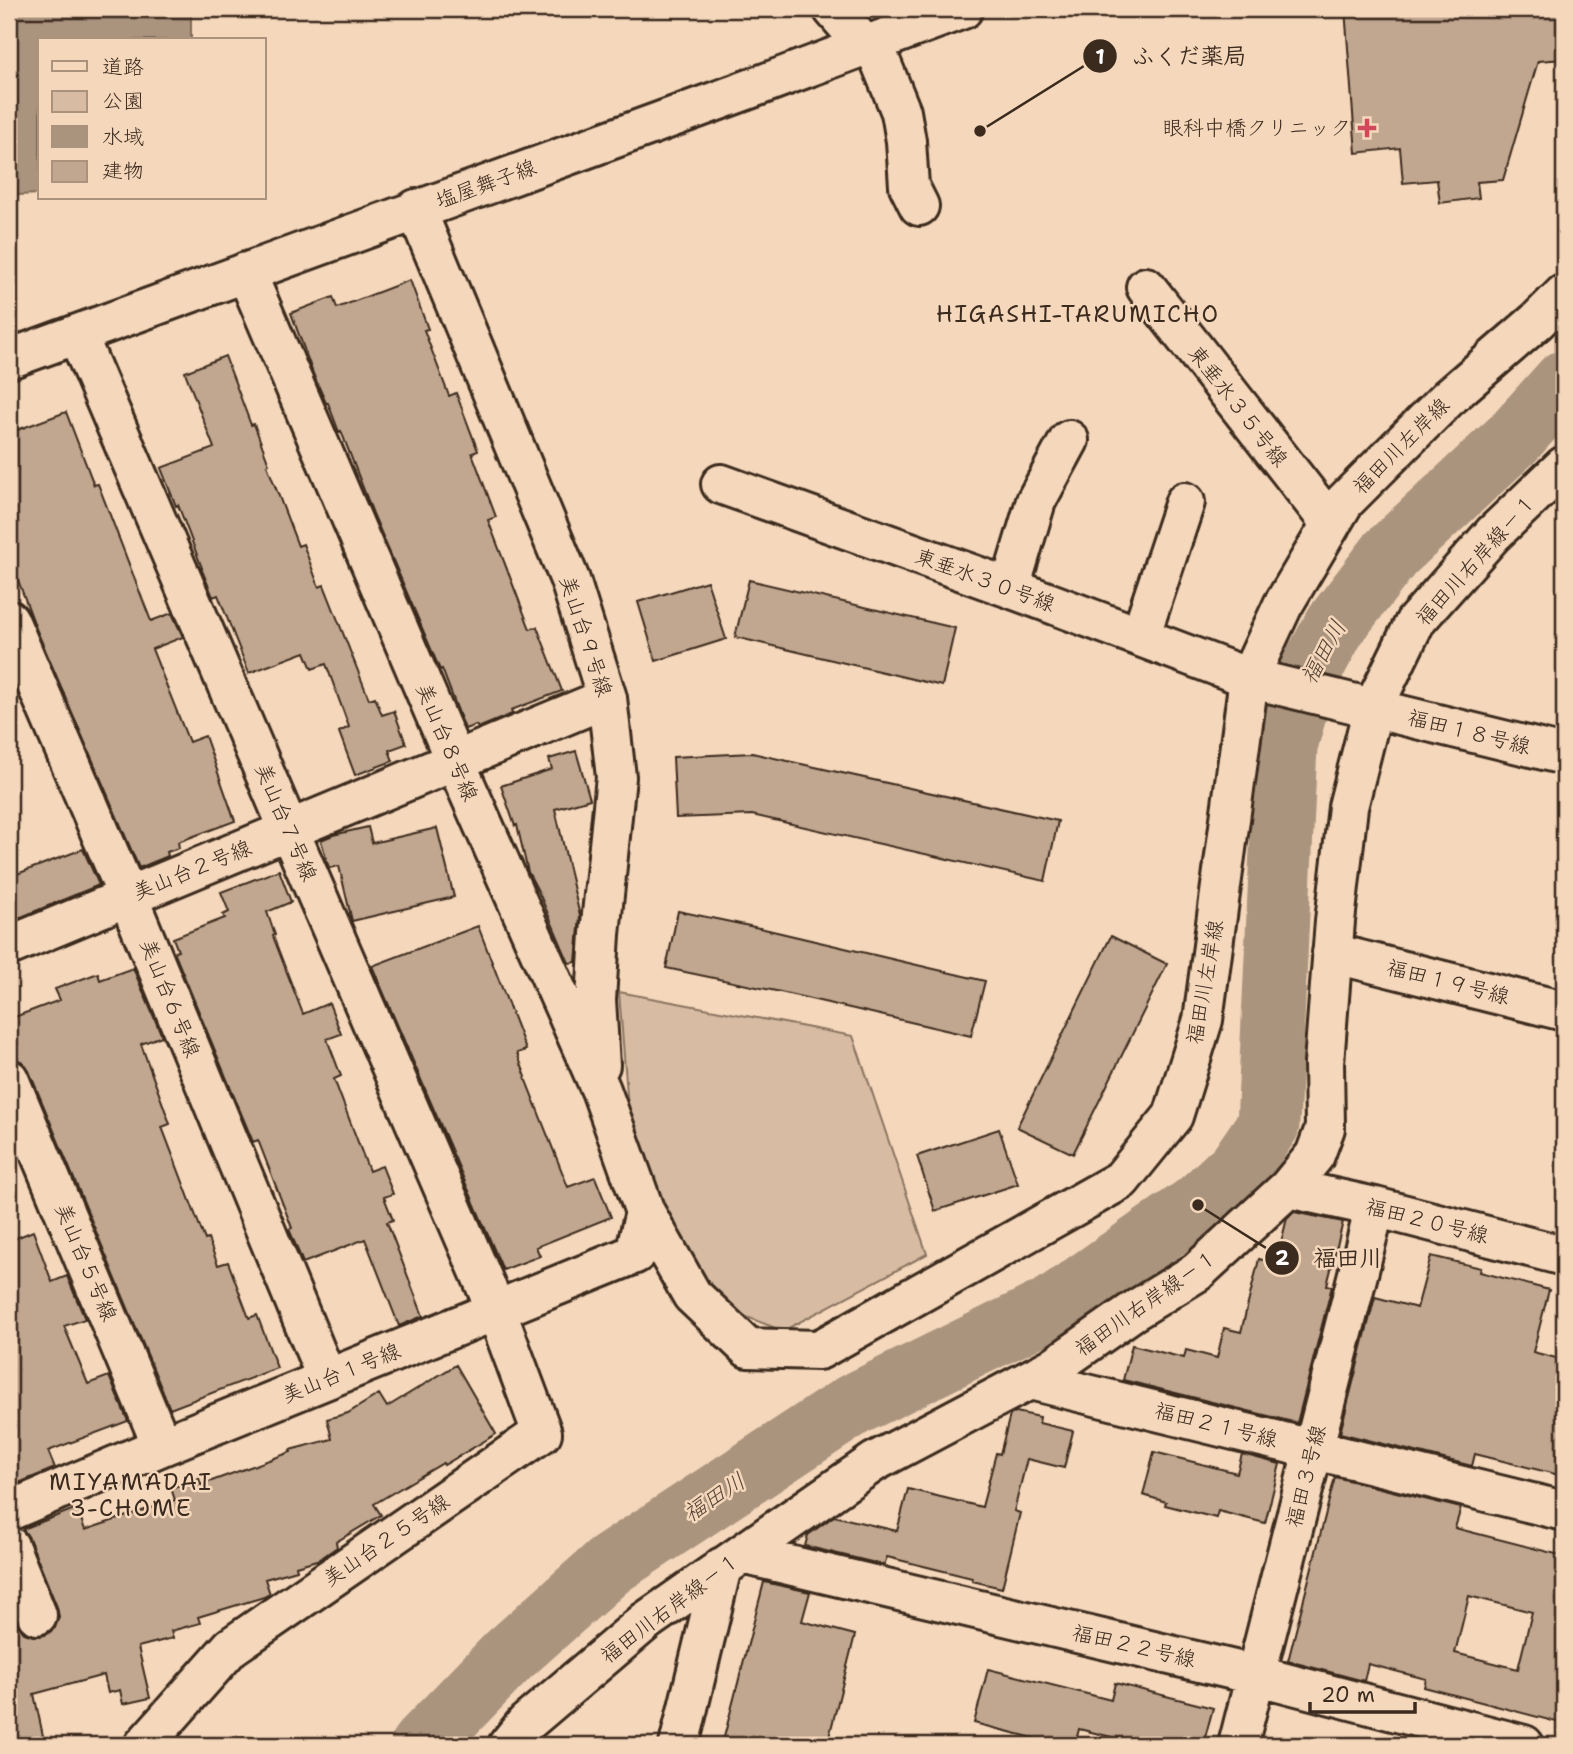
<svg xmlns="http://www.w3.org/2000/svg" width="1573" height="1754" viewBox="0 0 1573 1754" font-family="'Shantell Sans','Klee One',sans-serif">
	<style>
		.green { fill: #d7bca3; stroke: #897360; stroke-width: 2 }
		.water { fill: #ab947e; stroke: #7e6a58; stroke-width: 2 }
		.lines { fill: none; stroke-linecap: round; stroke-linejoin: round }
		.river { stroke: #ab947e; stroke-width: 63 }
		.building { fill: #c1a790; stroke: #3b2a1e; stroke-width: 2; fill-rule: evenodd }
		.minor-casing { stroke: #3b2a1e; stroke-width: 44 }
		.minor { stroke: #f5d8bc; stroke-width: 38 }
		.poi-dot { fill: #d1495b; stroke: #f5d8bc; stroke-width: 2.5 }
		.labels { text-anchor: middle; stroke-width: 5; stroke-linejoin: round; paint-order: stroke }
		.poi-label { font-size: 21px; fill: #3b2a1e; stroke: #f5d8bc; text-anchor: end }
		.street-label { font-size: 21px; fill: #3b2a1e; stroke: #f5d8bc }
		.neighbourhood-label { font-size: 23px; letter-spacing: 2px; fill: #3b2a1e; stroke: #f5d8bc }
		.water-label { font-size: 23px; font-style: italic; fill: #574436; stroke: #f5d8bc }
		.leader { fill: none; stroke: #3b2a1e; stroke-width: 2.5 }
		.callout-dot { fill: #3b2a1e; stroke: #f5d8bc; stroke-width: 2.5 }
		.mark-label { font-size: 21px; text-anchor: middle; font-weight: bold; fill: #fff }
		.callout-label { font-size: 23px; text-anchor: middle; font-weight: bold; fill: #3b2a1e; stroke: #f5d8bc; stroke-width: 5; stroke-linejoin: round; paint-order: stroke }
	</style>
	<rect width="100%" height="100%" fill="#f5d8bc"/>
	<filter id="ink" filterUnits="userSpaceOnUse"><feTurbulence type="fractalNoise" baseFrequency=".0143" numOctaves="2"/><feDisplacementMap in="SourceGraphic" scale="14" xChannelSelector="R" yChannelSelector="G"/><feConvolveMatrix kernelMatrix="1 2 1 2 8 2 1 2 1" color-interpolation-filters="sRGB"/></filter>
	<g filter="url(#ink)">
		<path class="green" d="M619,992L853,1036L927,1254L783,1331L724,1308L675,1232L629,1120Z"/>
		<path class="water" d="M9,9H191V40H40V194L17,195L9,149Z"/>
		<g class="lines">
			<path class="river" d="M422,1745L509,1655L610,1565L853,1405L1053,1307L1198,1205L1240,1166L1268,1125L1286,746L1303,685L1335,626L1391,553L1513,439L1564,382"/>
		</g>
		<path class="building" d="M1345,9H1564V59L1538,61L1503,180L1477,182L1479,198L1440,203L1437,180L1403,183L1400,148L1356,153Z
			M410,280L428,329L424,330L449,396L456,393L478,451L472,453L496,517L488,520L530,629L537,627L562,691L511,710L512,714L478,728L476,725L465,729L442,669L440,670L374,516L341,431L339,432L328,403H326L314,376L291,313L333,297L337,308Z
			M225,356L251,425L254,424L269,464L267,465L298,546L303,544L319,587L324,585L369,699L375,697L382,715L394,711L406,744L389,750L393,761L355,775L339,732L349,727L326,664L312,669L305,652L249,673L218,595L213,597L201,568H202L178,505L176,506L161,468L214,448L185,372Z
			M66,412L94,485L98,484L151,621L172,613L183,637L152,649L189,742L205,736L235,821L178,842L179,848L167,852L168,856L139,868L37,631L9,556V433Z
			M749,580L955,628L942,686L735,637Z
			M707,581L726,639L656,661L638,602Z
			M576,751L590,799L555,809L580,916L576,962L569,963L539,893L528,872L517,825L515,826L501,786L552,769L549,759Z
			M752,753L1058,821L1045,881L752,815L676,818L673,757Z
			M368,827L372,843L437,828L454,897L352,921L339,866L329,868L321,840L333,835Z
			M83,849L99,885L9,922V877Z
			M279,870L291,902L267,912L275,935L273,936L303,1014L329,1003L341,1034L327,1039L341,1076L334,1079L369,1171L382,1166L393,1194L384,1197L393,1220L387,1222L423,1316L399,1326L365,1239L303,1263L289,1229L292,1228L258,1140L253,1142L174,952L178,951L173,938L225,918L223,915L229,912L221,892Z
			M678,911L764,929L985,981L971,1036L776,991L666,968Z
			M478,926L526,1050L517,1053L526,1077L525,1078L568,1187L595,1177L611,1217L536,1247L540,1256L503,1270L372,966Z
			M1111,936L1167,964L1073,1154L1017,1127Z
			M133,968L162,1036L141,1044L170,1124L162,1127L205,1240L208,1239L218,1265L228,1262L249,1318L257,1315L277,1368L170,1409L29,1071L23,1062L13,1058L9,1048V1019L60,1000L55,989L98,973L100,980Z
			M999,1129L1018,1184L935,1211L917,1156Z
			M1294,1212L1343,1222L1327,1285L1332,1286L1297,1423L1123,1380L1132,1345L1184,1358L1186,1350L1217,1358L1224,1328L1241,1332L1259,1259L1276,1263L1287,1218Z
			M33,1231L52,1282L67,1276L85,1319L64,1326L88,1384L109,1376L128,1421L48,1451L55,1468L9,1487V1241Z
			M1431,1256L1481,1268L1480,1272L1549,1290L1533,1352L1564,1360V1454L1559,1475L1475,1454L1472,1466L1340,1433L1375,1297L1417,1308Z
			M456,1365L496,1434L444,1465L443,1463L374,1504L381,1515L336,1542L337,1547L320,1559L296,1566L297,1570L265,1579L270,1594L264,1597L198,1617L200,1623L171,1631L173,1638L138,1647L150,1698L123,1704L120,1690L108,1693L104,1675L34,1694L45,1745H9V1604L17,1624L24,1633L33,1636L46,1635L55,1628L59,1617L57,1607L29,1538L23,1529L77,1508L85,1530L175,1500L171,1488L199,1478L201,1485L291,1452L290,1450L332,1439L327,1419L348,1413L379,1394L387,1407Z
			M1016,1412L1040,1417L1039,1423L1073,1431L1064,1468L1027,1459L1014,1511L1020,1513L1002,1588L972,1581V1578L887,1557L884,1565L805,1546L808,1535L834,1516L897,1531L908,1489L982,1507L996,1453L1000,1454L1010,1415Z
			M1154,1452L1237,1473L1242,1454L1280,1464L1265,1523L1218,1511L1216,1518L1165,1505L1166,1502L1143,1495Z
			M1335,1477L1461,1508L1455,1528L1564,1556V1724L1424,1687L1426,1679L1368,1664L1364,1681L1288,1661ZM1469,1596L1532,1612L1518,1669L1455,1653Z
			M764,1582L810,1592L802,1621L855,1635L827,1745H722Z
			M988,1669L1111,1700L1115,1683L1213,1708L1203,1745H1144L1079,1729L1075,1745H1061L974,1723Z"/>
		<g class="lines">
			<defs>
				<path id="minor" d="M833,9L865,46
					M873,43L901,112L906,141L909,186L919,206
					M416,209L570,580L607,698L616,777L600,934L596,1000L600,1065
					M246,272L455,761L601,1090L645,1212L692,1295L748,1348L819,1350L1121,1180L1173,1116L1203,1020L1249,678L1283,605L1344,502L1448,398L1537,321L1564,294
					M1146,287L1331,524
					M77,334L289,830L496,1310L542,1433L231,1647L144,1745
					M9,359L755,87L963,9
					M721,484L1010,588L1249,678L1564,755
					M1010,588L1036,501L1069,440
					M9,620L128,897L327,1379
					M1140,637L1185,502
					M9,946L607,698
					M1332,953L1564,1011
					M9,1079L162,1446
					M1288,1188L1375,1207L1564,1256
					M1030,1380L1564,1511
					M9,1511L162,1446L635,1254L645,1212
					M9,1546L37,1615
					M742,1554L1255,1675L1524,1745
					M508,1745L526,1723L646,1621L874,1462L1052,1368L1132,1312L1197,1272L1288,1188L1315,1155L1325,1128L1324,1063L1335,921L1348,807L1373,708L1415,622L1493,534L1564,466
					M679,1745L722,1567
					M1238,1745L1375,1207"/>
			</defs>
			<use href="#minor" class="minor-casing"/>
			<use href="#minor" class="minor"/>
		</g>
	</g>
	<path class="poi-dot" d="M1363.5 117.5h7v7h7v7h-7v7h-7v-7h-7v-7h7z"/>
	<g class="labels">
		<g class="poi-label">
			<text x="1351" y="135">眼科中橋クリニック</text>
		</g>
		<g class="street-label">
			<text transform="translate(486 184) rotate(-20)" y="7">塩屋舞子線</text>
			<text transform="translate(1238 406) rotate(52)" y="7">東垂水３５号線</text>
			<text transform="translate(1401 446) rotate(-45)" y="7">福田川左岸線</text>
			<text transform="translate(1476 560) rotate(-48)" y="7">福田川右岸線－１</text>
			<text transform="translate(985 580) rotate(20)" y="7">東垂水３０号線</text>
			<text transform="translate(586 636) rotate(72)" y="7">美山台９号線</text>
			<text transform="translate(1469 732) rotate(14)" y="7">福田１８号線</text>
			<text transform="translate(447 742) rotate(67)" y="7">美山台８号線</text>
			<text transform="translate(286 822) rotate(67)" y="7">美山台７号線</text>
			<text transform="translate(192 870) rotate(-22)" y="7">美山台２号線</text>
			<text transform="translate(1205 982) rotate(-80)" y="7">福田川左岸線</text>
			<text transform="translate(1448 982) rotate(14)" y="7">福田１９号線</text>
			<text transform="translate(170 998) rotate(68)" y="7">美山台６号線</text>
			<text transform="translate(1427 1221) rotate(14)" y="7">福田２０号線</text>
			<text transform="translate(86 1262) rotate(67)" y="7">美山台５号線</text>
			<text transform="translate(1146 1303) rotate(-35)" y="7">福田川右岸線－１</text>
			<text transform="translate(341 1373) rotate(-22)" y="7">美山台１号線</text>
			<text transform="translate(1216 1425) rotate(14)" y="7">福田２１号線</text>
			<text transform="translate(1306 1476) rotate(-76)" y="7">福田３号線</text>
			<text transform="translate(386 1540) rotate(-34)" y="7">美山台２５号線</text>
			<text transform="translate(670 1608) rotate(-37)" y="7">福田川右岸線－１</text>
			<text transform="translate(1134 1646) rotate(13)" y="7">福田２２号線</text>
		</g>
		<g class="neighbourhood-label">
			<text x="1078" y="322">HIGASHI-TARUMICHO</text>
			<text x="131" y="1490">MIYAMADAI<tspan x="131" dy="26">3-CHOME</tspan></text>
		</g>
		<g class="water-label">
			<text transform="translate(1323 652) rotate(-61)" y="8">福田川</text>
			<text transform="translate(714 1497) rotate(-33)" y="8">福田川</text>
		</g>
	</g>
	<path class="leader" d="M980 131L1100 56M1198 1205L1282 1258"/>
	<g class="callout-dot">
		<circle cx="980" cy="131" r="7"/>
		<circle cx="1198" cy="1205" r="7"/>
		<circle cx="1100" cy="56" r="18"/>
		<circle cx="1282" cy="1258" r="18"/>
	</g>
	<g class="mark-label">
		<text x="1100" y="64">1</text>
		<text x="1282" y="1265">2</text>
	</g>
	<g class="callout-label">
		<text x="1189" y="64">ふくだ薬局</text>
		<text x="1348" y="1266">福田川</text>
	</g>
	<rect width="1573" height="1754" fill="none" stroke="#f5d8bc" stroke-width="35"/>
	<rect x="18" y="18" width="1538" height="1719" fill="none" stroke="#3b2a1e" stroke-width="2.5" filter="url(#ink)"/>
	<rect x="38" y="38" width="228" height="161" fill="#f5d8bc" stroke="#ab927d" stroke-width="2"/>
	<rect x="52" y="61" width="35" height="10" fill="#f5d8bc" stroke="#ab927d" stroke-width="2"/>
	<text x="102" y="74" font-size="21" fill="#3b2a1e">道路</text>
	<rect x="52" y="91" width="35" height="21" fill="#d7bca3" stroke="#ab927d" stroke-width="2"/>
	<text x="102" y="108" font-size="21" fill="#3b2a1e">公園</text>
	<rect x="52" y="126" width="35" height="21" fill="#ab947e" stroke="#ab927d" stroke-width="2"/>
	<text x="102" y="144" font-size="21" fill="#3b2a1e">水域</text>
	<rect x="52" y="161" width="35" height="21" fill="#c1a790" stroke="#ab927d" stroke-width="2"/>
	<text x="102" y="178" font-size="21" fill="#3b2a1e">建物</text>
	<path d="M1310 1702v10h105v-10" fill="none" stroke="#3b2a1e" stroke-width="3.5"/>
	<text x="1321" y="1702" font-size="21" fill="#3b2a1e" stroke="#f5d8bc" stroke-width="5" paint-order="stroke">20 m</text>
</svg>
